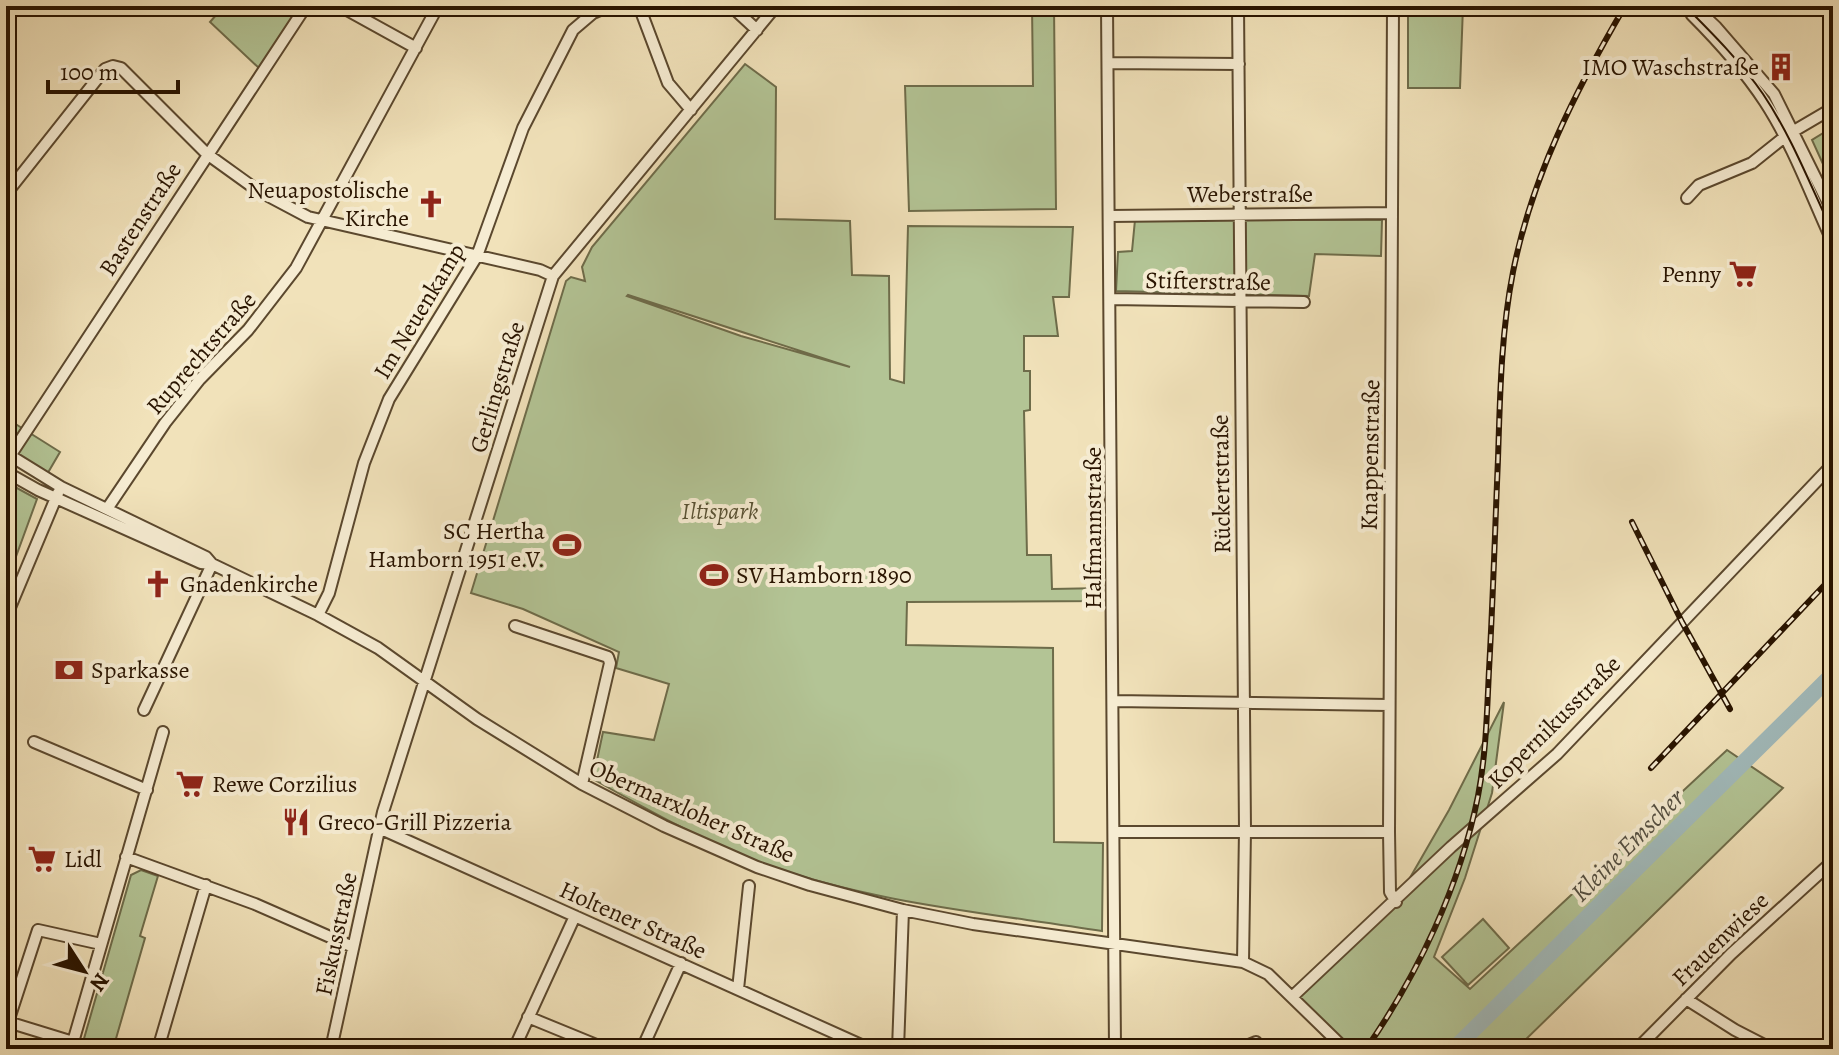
<svg xmlns="http://www.w3.org/2000/svg" width="1839" height="1055" viewBox="0 0 1839 1055" font-family="Alegreya,serif">
	<style>
		.green { fill: #b3c495; stroke: #6e6c4a; stroke-width: 2; fill-rule: evenodd }
		.lines { fill: none; stroke-linecap: round; stroke-linejoin: round }
		.river { stroke: #a1babb; stroke-width: 16 }
		.minor-casing { stroke: #5b482e; stroke-width: 14 }
		.minor { stroke: #f6ecd2; stroke-width: 10 }
		.tram { stroke: #291400; stroke-width: 2 }
		.rail-casing { stroke: #291400; stroke-width: 6 }
		.rail { stroke: #f6ecd2; stroke-width: 3; stroke-dasharray: 9; stroke-linecap: butt }
		.labels { text-anchor: middle; stroke-width: 8; stroke-linejoin: round; paint-order: stroke }
		.poi-label { font-size: 24px; fill: #291400; stroke: #f6ecd2; text-anchor: start }
		.street-label { font-size: 24px; fill: #291400; stroke: #f6ecd2 }
		.park-label { font-size: 24px; font-style: italic; fill: #595234; stroke: #f6ecd2 }
		.water-label { font-size: 26px; font-style: italic; fill: #534e41; stroke: #f6ecd2 }
	</style>
	<rect width="100%" height="100%" fill="#f1e2ba"/>
	<filter id="stains"><feTurbulence type="fractalNoise" baseFrequency=".0025" numOctaves="4"/><feColorMatrix values="0 0 0 0 .2 0 0 0 0 .09 0 0 0 0 .02 0 0 0 .5 -.17"/></filter>
	<radialGradient id="worn" r=".72"><stop offset=".6" stop-color="#630" stop-opacity="0"/><stop offset="1" stop-color="#630" stop-opacity=".3"/></radialGradient>
	<path class="green" d="M224,6H302L261,70L210,22Z
		M1032,6H1054L1056,209L909,211L905,86H1033Z
		M1408,6H1463L1460,88H1408Z
		M745,64L776,87L775,219L850,221L852,275L889,276L890,379L904,383L908,226L1073,227L1069,297H1053L1058,336H1024V371H1030V410L1024,411L1027,555H1051L1052,589L1104,588V601L907,602L906,645L1053,648L1054,842L1103,843L1102,931C989,913 870,903 762,863C703,841 648,810 593,779L603,732L654,740L669,684L616,668L619,652L523,609L471,593L566,281L571,277L585,281L582,267L592,247ZM627,296L628,295L850,367L741,336Z
		M1833,127V186L1812,140Z
		M1135,220H1382L1381,256L1315,254L1309,296L1116,291L1118,252L1132,251Z
		M6,418L60,452L46,476L6,451Z
		M6,482L37,499L6,584Z
		M1504,702L1492,793L1465,878L1434,957L1470,989L1727,750L1783,788L1516,1049H1335L1340,1045L1293,996L1396,902L1449,810Z
		M141,870L158,876L140,936L145,938L113,1049H81L131,875Z
		M1483,919L1509,948L1468,985L1442,957Z"/>
	<g class="lines">
		<path class="river" d="M1454,1049L1833,674"/>
		<defs>
			<path id="minor" d="M340,6L416,48
				M639,6L668,83L691,110
				M731,6L757,30
				M1107,6L1115,1049
				M1238,6L1245,830L1243,962
				M1393,6L1389,832L1390,892L1396,902
				M1687,6L1692,15C1719,42 1744,70 1765,102C1793,145 1811,195 1833,243
				M1688,7L1700,12L1716,27L1774,94L1833,213
				M1108,63L1239,64
				M6,194L105,69L113,66L121,68L207,154L257,190L308,217L540,270L553,276
				M1687,198L1699,185L1752,163L1787,135L1833,108
				M1110,216L1391,213
				M1111,299L1304,302
				M6,453L61,487L206,557L212,564L318,615L378,648L477,719L582,784L664,826L757,867L810,885L903,910L973,924L1243,962L1268,974L1345,1049
				M10,456L306,6
				M6,472L38,490L201,563L212,564
				M107,509L165,423L200,379L248,330L296,268L438,6
				M318,615L329,593L364,463L389,399L477,256L523,128L573,30L593,13L609,6
				M6,617L58,493
				M515,626L608,657L610,663L582,784
				M1114,701L1389,705
				M144,710L212,564
				M34,742L147,790
				M379,828L870,1049
				M1114,832H1389
				M126,857L255,904L353,947
				M738,989L749,886
				M1293,996L1451,847L1557,754L1833,464
				M1686,999L1735,1030L1772,1049
				M528,1017L606,1049
				M73,1042L8,1022L38,930L101,944
				M71,1049L163,732
				M158,1049L206,885
				M331,1049L383,812L553,276L776,6
				M514,1049L575,916
				M642,1049L681,963
				M898,1049L903,910
				M1239,1049L1256,1042
				M1637,1049L1731,954L1833,861"/>
		</defs>
		<use href="#minor" class="minor-casing"/>
		<use href="#minor" class="minor"/>
		<path class="tram" d="M1685,6C1712,33 1741,62 1763,94C1792,137 1811,187 1833,233"/>
		<defs>
			<path id="rail" d="M1632,522L1682,622L1730,709
				M1651,768L1833,576
				M1366,1049C1418,974 1460,886 1478,796C1486,755 1487,712 1489,670C1493,600 1495,529 1498,459C1500,396 1501,333 1513,272C1532,176 1576,90 1625,6"/>
		</defs>
		<use href="#rail" class="rail-casing"/>
		<use href="#rail" class="rail"/>
	</g>
	<defs>
		<symbol id="building-bare" viewBox="-9 -9 18 18"><path d="M-4-6H4V6H1V3H-1V6H-4ZM-2.5-4.3h1.7v1.8h-1.7ZM.8-4.3h1.7v1.8H.8ZM-2.5-1h1.7V.8h-1.7ZM.8-1h1.7V.8H.8Z" fill="#8f2418" stroke="#f6ecd2" stroke-width="2.5" paint-order="stroke"/></symbol>
		<symbol id="church-bare" viewBox="-9 -9 18 18"><path d="M-1.2-6h2.4v3.5h3.3v2.4h-3.3V6h-2.4V-.1h-3.3v-2.4h3.3Z" fill="#8f2418" stroke="#f6ecd2" stroke-width="2.5" paint-order="stroke"/></symbol>
		<symbol id="supermarket-bare" viewBox="-9 -9 18 18"><path d="M-6-5.5h2.5l.6 2H6L4.5 2H-2.5L-4.4-4H-6ZM-1.5 3.2a1.3 1.3 0 1 0 .1 0ZM3 3.2a1.3 1.3 0 1 0 .1 0Z" fill="#8f2418" stroke="#f6ecd2" stroke-width="2.5" paint-order="stroke"/></symbol>
		<symbol id="stadium-bare" viewBox="-9 -9 18 18"><path d="M0-5a6.5 5 0 1 0 0 10a6.5 5 0 1 0 0-10ZM-3.5-1.8h7v3.6h-7Z" fill="#8f2418" stroke="#f6ecd2" stroke-width="2.5" paint-order="stroke"/></symbol>
		<symbol id="bank-bare" viewBox="-9 -9 18 18"><path d="M-6-4H6V4H-6ZM0-2.3a2.3 2.3 0 1 0 0 4.6a2.3 2.3 0 1 0 0-4.6Z" fill="#8f2418" stroke="#f6ecd2" stroke-width="2.5" paint-order="stroke"/></symbol>
		<symbol id="restaurant-bare" viewBox="-9 -9 18 18"><path d="M-5-6h1v4h1v-4h1v4h1v-4h1v5L-1.5 .5V6h-2V.5L-5-1ZM5-6V6H3V1.5H1.5Q1.5-4 5-6Z" fill="#8f2418" stroke="#f6ecd2" stroke-width="2.5" paint-order="stroke"/></symbol>
	</defs>
	<g fill-rule="evenodd">
		<use href="#building-bare" x="1761" y="47" width="40" height="40"/>
		<use href="#church-bare" x="411" y="184" width="40" height="40"/>
		<use href="#supermarket-bare" x="1723" y="254" width="40" height="40"/>
		<use href="#stadium-bare" x="547" y="525" width="40" height="40"/>
		<use href="#stadium-bare" x="694" y="555" width="40" height="40"/>
		<use href="#church-bare" x="138" y="564" width="40" height="40"/>
		<use href="#bank-bare" x="49" y="650" width="40" height="40"/>
		<use href="#supermarket-bare" x="170" y="764" width="40" height="40"/>
		<use href="#restaurant-bare" x="276" y="802" width="40" height="40"/>
		<use href="#supermarket-bare" x="22" y="839" width="40" height="40"/>
	</g>
	<g class="labels">
		<g class="poi-label">
			<text x="1759" y="75" text-anchor="end">IMO Waschstraße</text>
			<text x="409" y="198" text-anchor="end">Neuapostolische<tspan x="409" dy="28">Kirche</tspan></text>
			<text x="1721" y="282" text-anchor="end">Penny</text>
			<text x="545" y="539" text-anchor="end">SC Hertha<tspan x="545" dy="28">Hamborn 1951 e.V.</tspan></text>
			<text x="736" y="583">SV Hamborn 1890</text>
			<text x="180" y="592">Gnadenkirche</text>
			<text x="91" y="678">Sparkasse</text>
			<text x="212" y="792">Rewe Corzilius</text>
			<text x="318" y="830">Greco-Grill Pizzeria</text>
			<text x="64" y="867">Lidl</text>
		</g>
		<g class="street-label">
			<text x="1250" y="202">Weberstraße</text>
			<text transform="translate(140 219) rotate(-57)" y="8">Bastenstraße</text>
			<text transform="translate(1208 281) rotate(1)" y="8">Stifterstraße</text>
			<text transform="translate(419 311) rotate(-59)" y="8">Im Neuenkamp</text>
			<text transform="translate(201 353) rotate(-49)" y="8">Ruprechtstraße</text>
			<text transform="translate(497 387) rotate(-73)" y="8">Gerlingstraße</text>
			<text transform="translate(1370 455) rotate(-89)" y="8">Knappenstraße</text>
			<text transform="translate(1221 484) rotate(-91)" y="8">Rückertstraße</text>
			<text transform="translate(1093 528) rotate(-90)" y="8">Halfmannstraße</text>
			<text transform="translate(1554 722) rotate(-45)" y="8">Kopernikusstraße</text>
			<text transform="translate(692 811) rotate(24)" y="8">Obermarxloher Straße</text>
			<text transform="translate(633 920) rotate(24)" y="8">Holtener Straße</text>
			<text transform="translate(336 934) rotate(-78)" y="8">Fiskusstraße</text>
			<text transform="translate(1720 939) rotate(-44)" y="8">Frauenwiese</text>
		</g>
		<g class="park-label">
			<text x="720" y="519">Iltispark</text>
		</g>
		<g class="water-label">
			<text transform="translate(1627 845) rotate(-45)" y="9">Kleine Emscher</text>
		</g>
	</g>
	<rect width="1839" height="1055" fill="none" stroke="#f1e2ba" stroke-width="32"/>
	<rect x="8" y="8" width="1823" height="1039" fill="none" stroke="#291400" stroke-width="4"/>
	<rect x="16" y="16" width="1807" height="1023" fill="none" stroke="#291400" stroke-width="2"/>
	<g transform="translate(84 971) rotate(126)" stroke="#f6ecd2" stroke-width="6" paint-order="stroke">
	<path d="M0-6L14 30L0 20L-14 30Z" fill="#291400"/>
	<text y="-12" font-size="22" font-weight="bold" text-anchor="middle" fill="#291400">N</text>
	</g>
	<path d="M48 80v12h130v-12" fill="none" stroke="#291400" stroke-width="4"/>
	<text x="60" y="80" font-size="24" fill="#291400" stroke="#f6ecd2" stroke-width="6" paint-order="stroke">100 m</text>
	<rect width="100%" height="100%" filter="url(#stains)"/>
	<rect width="100%" height="100%" fill="url(#worn)"/>
</svg>
